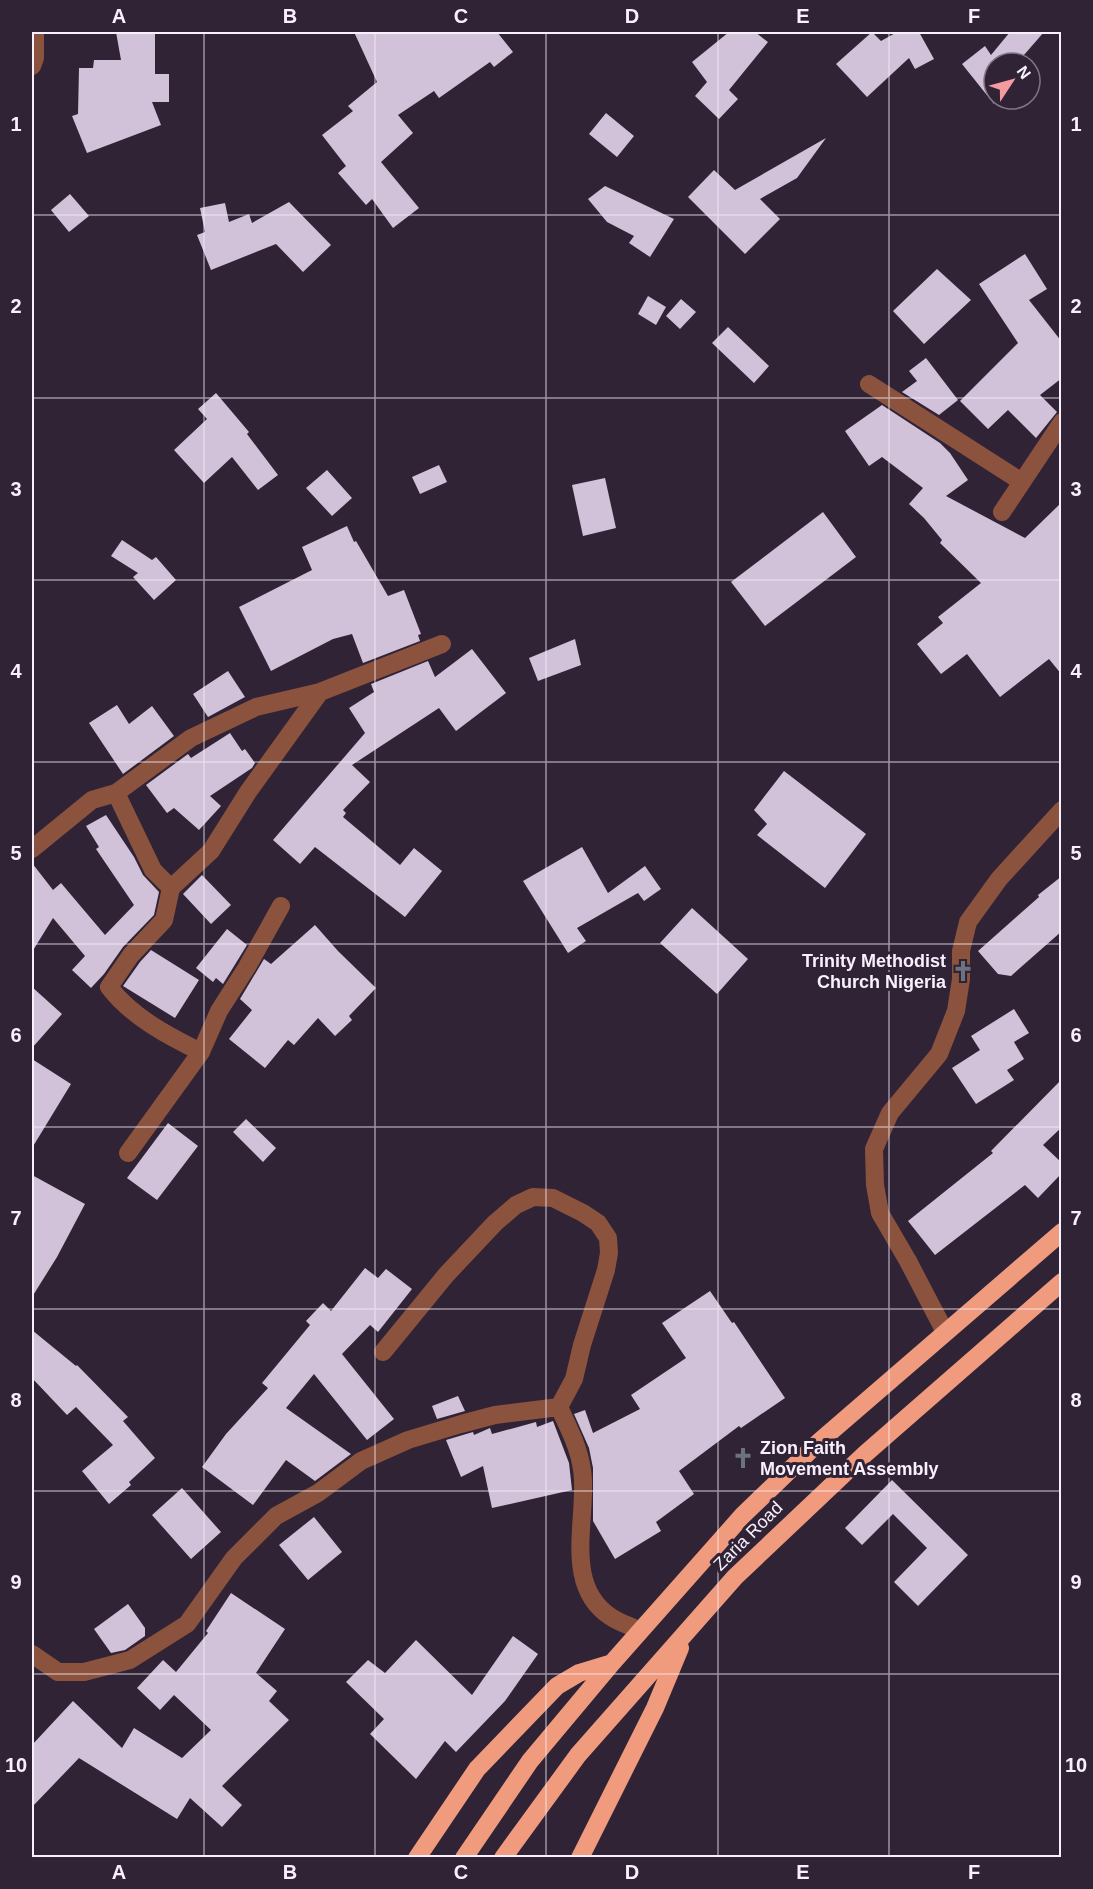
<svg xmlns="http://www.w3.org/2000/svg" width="1093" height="1889" viewBox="0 0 1093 1889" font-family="Helvetica,sans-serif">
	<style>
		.building { fill: #d1c1d9 }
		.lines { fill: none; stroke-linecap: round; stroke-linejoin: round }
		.minor { stroke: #8b523e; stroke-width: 18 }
		.highway { stroke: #f09b7d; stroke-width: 18 }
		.grid { fill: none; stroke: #f8f0fc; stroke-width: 1.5; stroke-opacity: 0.55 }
		.labels { text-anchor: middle; stroke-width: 6; stroke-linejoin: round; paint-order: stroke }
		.poi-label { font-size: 18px; font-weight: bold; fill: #f8f0fc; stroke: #302335; text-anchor: end }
		.street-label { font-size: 18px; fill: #f8f0fc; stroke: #302335 }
		.neatline { fill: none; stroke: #f8f0fc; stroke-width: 2 }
		.grid-label { font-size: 20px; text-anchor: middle; font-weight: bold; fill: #f8f0fc }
	</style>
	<rect width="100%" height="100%" fill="#302335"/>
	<path class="building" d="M116,32H155V74H169V102H152L161,125L87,153L72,116L78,114L79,68H93L94,60H121Z
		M354,32H497L513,52L494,67L490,62L439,98L434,91L398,115L413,133L381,162L419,208L393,228L372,199L366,205L338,173L346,166L322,135L353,111L348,106L377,82Z
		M729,32H755L768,42L729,90L738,99L719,119L695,96L707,82L692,62Z
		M872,32L881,41L897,32H919L934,59L915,69L909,58L867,97L836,64Z
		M1010,32H1044L1017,63H994V104L962,64L985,46L991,55Z
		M606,113L634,136L617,157L589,134Z
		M826,138L797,178L760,199L780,219L745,254L688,197L714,170L735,190Z
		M605,186L674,219L650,257L629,243L634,236L607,222L588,199Z
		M70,194L89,216L69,232L51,210Z
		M289,202L331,245L303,272L276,244L211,270L197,235L205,232L200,208L225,203L229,222L249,214L252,223Z
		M1025,254L1047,289L1029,300L1062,342V378L1040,395L1057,412L1036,438L1008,410L988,429L960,401L1018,343L979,284Z
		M937,269L971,300L924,344L893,311Z
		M648,296L666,307L656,325L638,314Z
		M681,299L696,312L680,329L666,316Z
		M728,327L769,366L754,383L712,343Z
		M926,358L958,400L939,415L902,392L917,381L909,371Z
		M216,393L249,432L247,434L278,475L258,490L232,457L204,483L174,450L207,419L198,409Z
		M882,405L940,443L950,453L968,480L946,496L1025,538L1062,502V675L1049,659L1000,697L967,654L941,674L917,644L943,623L938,617L981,583L940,543L942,540L924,518L909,504L923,488L882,457L869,466L845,431Z
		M439,465L447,482L420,494L412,477Z
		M327,470L352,498L332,516L306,488Z
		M605,478L616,528L583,536L572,485Z
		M823,512L856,557L765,626L731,582Z
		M347,526L354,542L356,541L388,596L404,590L421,634L418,635L420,641L363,663L352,634L333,639L271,671L239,607L312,570L302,547Z
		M122,540L152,560L156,557L176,580L154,600L133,577L138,573L111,556Z
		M575,639L581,665L538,681L529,658Z
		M472,649L506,693L456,731L439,708L352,765L370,782L343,810L346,813L343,817L400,865L414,848L442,871L405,917L315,847L300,864L273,840L365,733L349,708L374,692L371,684L428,661L435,677Z
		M228,671L245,697L208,717L193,694Z
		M117,705L129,724L152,706L174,736L123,774L89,723Z
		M230,733L242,751L245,749L255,763L252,768L210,796L221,806L199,830L174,808L167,813L146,785L188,754L191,758Z
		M784,771L866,834L825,888L757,835L767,824L754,810Z
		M106,815L134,857L143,875L159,892L154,915L123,947L104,974L91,988L72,970L85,956L53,918L32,952V863L53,890L61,883L105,935L134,905L96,849L99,847L86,826Z
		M582,847L608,893L645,866L661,889L644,901L638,893L577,928L586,941L568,953L523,881Z
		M202,875L231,905L211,924L183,894Z
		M1062,876V931L1011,976L998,974L978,951L1039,897L1038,895Z
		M692,908L748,959L717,994L660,943Z
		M315,925L338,951L376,988L349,1016L352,1020L335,1036L318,1018L294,1045L288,1040L265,1068L229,1039L252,1010L240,999L264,959L271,964Z
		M227,929L247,945L223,984L216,978L213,982L196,968Z
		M151,950L199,980L175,1018L123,986L140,962Z
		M32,987L62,1014L32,1048Z
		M1014,1009L1029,1033L1014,1042L1024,1059L1007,1070L1014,1080L976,1104L952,1068L980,1050L971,1036Z
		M32,1059L71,1084L32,1148Z
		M1062,1079V1127L1043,1145L1062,1163V1173L1038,1198L1025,1185L935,1255L908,1221L993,1153L991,1151Z
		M246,1119L276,1148L263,1162L233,1132Z
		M168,1123L198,1146L157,1200L127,1178Z
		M32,1175L85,1204L57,1257L32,1297Z
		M365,1268L378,1278L386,1269L412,1289L378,1332L370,1325L342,1354L394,1419L367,1440L314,1374L286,1408L351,1454L315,1481L286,1460L253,1505L202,1467L226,1434L268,1388L262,1383L310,1325L306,1321L323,1303L331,1311Z
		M710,1291L732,1323L734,1322L785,1398L741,1428L739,1426L679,1471L694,1494L656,1522L661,1531L615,1559L593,1521V1468L589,1448L574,1414L585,1410L593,1433L640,1409L631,1395L686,1358L662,1323Z
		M32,1330L76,1366L77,1365L128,1417L123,1421L155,1458L129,1482L131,1485L109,1504L82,1471L113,1445L76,1407L67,1415L32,1378Z
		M458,1396L465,1411L437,1419L432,1406Z
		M553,1421L569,1463L572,1490L492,1508L483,1466L461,1477L446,1440L473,1432L474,1435L490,1428L492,1434L536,1422L537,1427Z
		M892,1480L968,1555L918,1606L894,1582L927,1548L893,1514L862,1545L845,1528Z
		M182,1488L221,1532L191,1559L152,1515Z
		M314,1517L342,1552L308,1580L279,1545Z
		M231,1593L285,1629L256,1673L277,1691L269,1701L289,1720L222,1786L242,1805L222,1827L190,1798L177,1819L79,1758L32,1807V1745L73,1701L122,1748L134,1728L182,1758L211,1730L174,1695L160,1710L137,1688L163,1660L176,1672L208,1633L206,1631Z
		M128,1604L145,1628V1636L125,1650L111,1653L94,1629Z
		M513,1636L538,1654L505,1701L456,1752L445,1741L416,1779L370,1734L384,1719L346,1682L368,1660L385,1673L416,1640L472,1695Z"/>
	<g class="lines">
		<path class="minor" d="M32,66L35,58V32
			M869,384L1022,482
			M1002,512L1062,422
			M116,793L153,870L171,888L164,920L131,955L109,987C132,1017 168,1036 201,1052L219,1011L247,967L281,906
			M32,849L92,800L116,793L191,738L256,707L320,692L442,644
			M171,888L211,851L248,792L320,692
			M128,1153L201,1052
			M945,1332L908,1261L880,1213L875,1185L874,1149L890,1113L939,1054L956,1011L961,979V951L968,922L999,879L1062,810
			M383,1352L446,1275L495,1223L516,1205L533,1197L553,1198L583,1213L598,1223L608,1238L609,1253L606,1270L582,1345L574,1379L559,1407C570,1431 582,1453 583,1480C585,1527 565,1587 611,1617C620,1623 631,1626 640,1631
			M32,1654L58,1672H84L130,1660L187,1624L234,1558L276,1516L318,1493L361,1461L408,1440L461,1424L495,1415L559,1407"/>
		<path class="highway" d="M417,1858L477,1769L557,1686L579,1673L612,1663
			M464,1858L530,1761L612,1663L743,1515L820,1441L1062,1232
			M503,1858L578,1755L735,1577L865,1454L1062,1282
			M580,1858L655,1708L680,1648"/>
	</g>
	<path class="grid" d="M204,32V1858M375,32V1858M546,32V1858M718,32V1858M889,32V1858M32,215H1062M32,398H1062M32,580H1062M32,762H1062M32,944H1062M32,1127H1062M32,1309H1062M32,1491H1062M32,1674H1062"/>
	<defs>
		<symbol id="church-bare" viewBox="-9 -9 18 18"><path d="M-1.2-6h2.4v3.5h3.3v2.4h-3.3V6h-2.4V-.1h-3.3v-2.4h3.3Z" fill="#6b7280" stroke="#302335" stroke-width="2.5" paint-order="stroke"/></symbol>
	</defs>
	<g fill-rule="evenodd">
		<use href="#church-bare" x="948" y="956" width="30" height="30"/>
		<use href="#church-bare" x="728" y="1443" width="30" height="30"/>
	</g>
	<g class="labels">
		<g class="poi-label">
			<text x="946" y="967">Trinity Methodist<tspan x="946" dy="21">Church Nigeria</tspan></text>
			<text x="760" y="1454" text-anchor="start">Zion Faith<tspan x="760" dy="21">Movement Assembly</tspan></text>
		</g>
		<g class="street-label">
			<text transform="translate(748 1536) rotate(-45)" y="6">Zaria Road</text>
		</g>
	</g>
	<rect width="1093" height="1889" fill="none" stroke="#302335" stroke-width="66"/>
	<g transform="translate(1012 81) rotate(54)"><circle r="28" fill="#302335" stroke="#807585" stroke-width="1.5"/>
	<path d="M0-4.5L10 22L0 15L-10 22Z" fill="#f49aa1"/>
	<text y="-9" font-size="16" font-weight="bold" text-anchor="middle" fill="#f8f0fc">N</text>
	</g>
	<rect x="33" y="33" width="1027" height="1823" class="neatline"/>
	<g class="grid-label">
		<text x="119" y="23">A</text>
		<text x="290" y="23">B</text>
		<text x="461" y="23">C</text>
		<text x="632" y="23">D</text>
		<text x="803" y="23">E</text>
		<text x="974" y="23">F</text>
		<text x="16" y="131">1</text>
		<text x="1076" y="131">1</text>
		<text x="16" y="313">2</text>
		<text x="1076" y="313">2</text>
		<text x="16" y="496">3</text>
		<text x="1076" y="496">3</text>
		<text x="16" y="678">4</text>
		<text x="1076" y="678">4</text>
		<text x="16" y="860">5</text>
		<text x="1076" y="860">5</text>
		<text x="16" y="1042">6</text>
		<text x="1076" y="1042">6</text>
		<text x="16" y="1225">7</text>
		<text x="1076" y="1225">7</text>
		<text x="16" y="1407">8</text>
		<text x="1076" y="1407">8</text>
		<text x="16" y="1589">9</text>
		<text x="1076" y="1589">9</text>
		<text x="16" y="1772">10</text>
		<text x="1076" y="1772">10</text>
		<text x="119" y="1879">A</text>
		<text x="290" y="1879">B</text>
		<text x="461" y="1879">C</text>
		<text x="632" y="1879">D</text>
		<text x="803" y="1879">E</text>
		<text x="974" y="1879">F</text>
	</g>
</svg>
